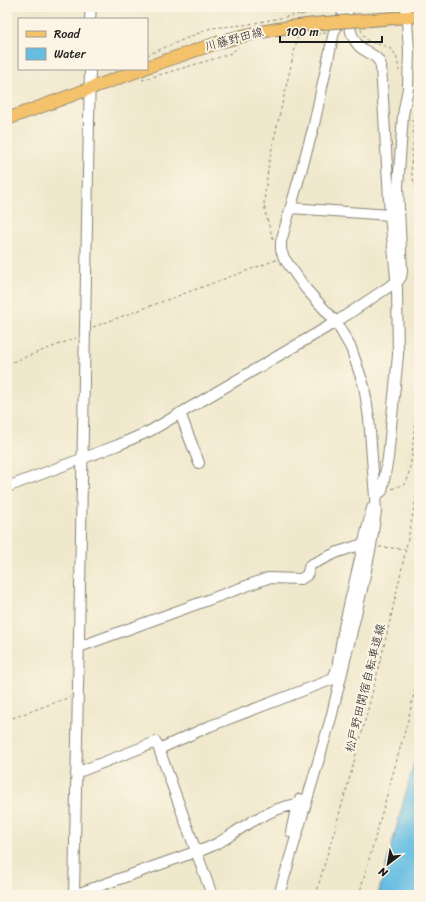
<svg xmlns="http://www.w3.org/2000/svg" width="426" height="902" viewBox="0 0 426 902" font-family="Sriracha,'Klee One',sans-serif">
	<style>
		.water { fill: #65bde2; stroke: #406c7f }
		.lines { fill: none; stroke-linecap: round; stroke-linejoin: round }
		.minor-casing { stroke: #868274; stroke-width: 12 }
		.major-casing { stroke: #868274; stroke-width: 14 }
		.path { stroke: #868274; stroke-width: 1; stroke-dasharray: 3 3; stroke-linecap: butt }
		.minor { stroke: #fff; stroke-width: 10 }
		.major { stroke: #f3c26a; stroke-width: 12 }
		.major-bridge-casing { stroke: #868274; stroke-width: 14; stroke-linecap: butt }
		.major-bridge { stroke: #f3c26a; stroke-width: 12 }
		.labels { text-anchor: middle; stroke-width: 4; stroke-linejoin: round; paint-order: stroke }
		.street-label { font-size: 12px; fill: #1c1c1c; stroke: #fcf5e5 }
	</style>
	<rect width="100%" height="100%" fill="#fcf5e5"/>
	<filter id="ink" filterUnits="userSpaceOnUse"><feTurbulence type="fractalNoise" baseFrequency=".025" numOctaves="2"/><feDisplacementMap in="SourceGraphic" scale="8" xChannelSelector="R" yChannelSelector="G"/><feConvolveMatrix kernelMatrix="1 2 1 2 8 2 1 2 1" color-interpolation-filters="sRGB"/></filter>
	<filter id="wash" filterUnits="userSpaceOnUse"><feTurbulence type="fractalNoise" baseFrequency=".012" numOctaves="4" result="noise"/><feDisplacementMap in="SourceGraphic" scale="16" xChannelSelector="R" yChannelSelector="G"/><feGaussianBlur stdDeviation="0.9" result="paint"/><feColorMatrix in="noise" values="0 0 0 0 0 0 0 0 0 0 0 0 0 0 0 0 0 1.4 0 .05"/><feComposite in="paint" operator="in"/></filter>
	<g filter="url(#wash)">
		<rect width="100%" height="100%" fill="#f0e8cc"/>
		<path class="water" d="M419,745V895H378Z"/>
	</g>
	<g filter="url(#ink)">
		<g class="lines">
			<defs>
				<path id="minor" d="M348,15C350,25 350,36 358,45C365,53 378,54 381,66L390,215L397,289L398,355L388,458L382,491L376,496
					M90,19L91,7
					M291,208L390,215
					M180,413L199,463
					M7,487L118,445L150,431L336,322L399,280L401,277L402,272L398,187L403,115L408,88L409,50L406,7
					M79,647L268,578L301,579L307,575L310,565L338,552L363,544
					M338,662L344,627L372,508
					M76,773L156,742L159,749
					M291,832L297,804L300,799
					M74,895L90,69
					M74,895L195,852C217,847 229,835 248,824C262,815 280,807 297,804
					M212,895L159,749L210,726L333,679L337,668
					M279,895L331,718L362,589L371,546L376,511L369,418L364,386L351,348L336,322L306,289L284,258L281,250V242L284,231L313,129L334,32L347,7"/>
				<path id="major" d="M370,20L419,16
					M147,67L223,41
					M7,119L143,69"/>
			</defs>
			<use href="#minor" class="minor-casing"/>
			<use href="#major" class="major-casing"/>
			<path class="path" d="M301,16L303,7
				M361,29C365,47 378,41 389,48C397,52 398,63 399,71
				M317,34L326,33
				M147,55L211,28L244,25L296,15L335,10
				M142,80L217,58L231,53L239,47
				M416,94L417,150L419,162
				M412,119C417,137 409,156 412,175C413,181 417,187 419,192
				M273,239L266,216L264,202L269,161L298,35
				M93,327L276,260
				M7,364L76,338
				M392,489L406,483L407,481L412,456L415,418L418,417L419,419
				M379,547L405,549
				M7,720L70,697
				M316,895C328,849 343,804 355,758C380,667 402,575 419,482
				M359,895L408,720L419,672"/>
			<use href="#minor" class="minor"/>
			<use href="#major" class="major"/>
			<defs>
				<path id="major-bridge" d="M223,41C272,27 320,22 370,20"/>
			</defs>
			<use href="#major-bridge" class="major-bridge-casing"/>
			<use href="#major-bridge" class="major-bridge"/>
		</g>
	</g>
	<g class="labels">
		<g class="street-label">
			<text transform="translate(234 39) rotate(-15)" y="4">川藤野田線</text>
			<text transform="translate(365 688) rotate(-76)" y="4">松戸野田関宿自転車道線</text>
		</g>
	</g>
	<rect width="426" height="902" fill="none" stroke="#fcf5e5" stroke-width="24"/>
	<rect x="18" y="18" width="130" height="52" fill="#fcf5e5" stroke="#a29e95"/>
	<rect x="26" y="31" width="20" height="6" fill="#f3c26a" stroke="#a29e95"/>
	<text x="54" y="38" font-size="12" fill="#1c1c1c">Road</text>
	<rect x="26" y="48" width="20" height="12" fill="#65bde2" stroke="#a29e95"/>
	<text x="54" y="58" font-size="12" fill="#1c1c1c">Water</text>
	<g transform="translate(388 864) rotate(211)" stroke="#fcf5e5" stroke-width="3" paint-order="stroke">
	<path d="M0-3L7 15L0 10L-7 15Z" fill="#1c1c1c"/>
	<text y="-6" font-size="11" font-weight="bold" text-anchor="middle" fill="#1c1c1c">N</text>
	</g>
	<path d="M280 36v6h102v-6" fill="none" stroke="#1c1c1c" stroke-width="2"/>
	<text x="286" y="36" font-size="12" fill="#1c1c1c" stroke="#fcf5e5" stroke-width="3" paint-order="stroke">100 m</text>
</svg>
